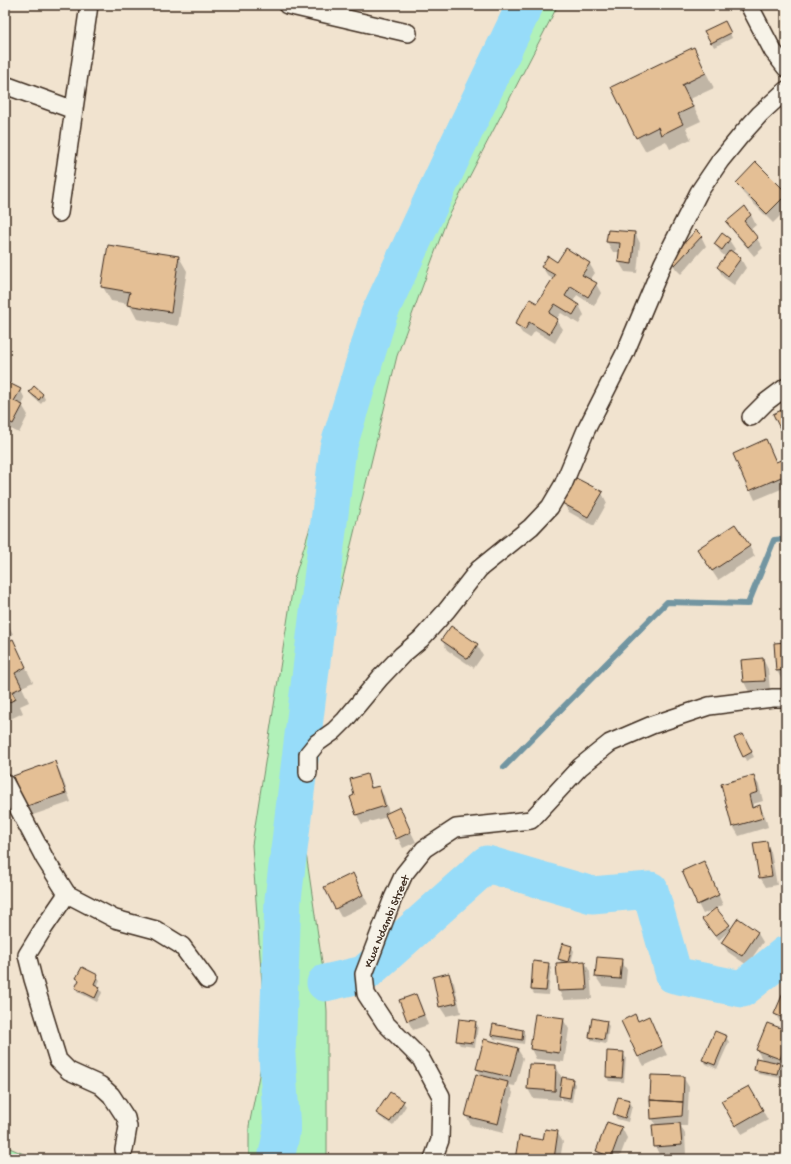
<svg xmlns="http://www.w3.org/2000/svg" width="791" height="1164" viewBox="0 0 791 1164" font-family="'Gochi Hand',sans-serif">
	<style>
		.green { fill: #b1f1b9; stroke: #768e6c }
		.shadow { fill: #0003 }
		.lines { fill: none; stroke-linecap: round; stroke-linejoin: round }
		.stream { stroke: #7295a1; stroke-width: 6 }
		.river { stroke: #97dcf9; stroke-width: 37 }
		.building { fill: #e4bf95; stroke: #3b2a1e }
		.street-casing { stroke: #3b2a1e; stroke-width: 20 }
		.street { stroke: #f7f3e8; stroke-width: 17 }
		.labels { text-anchor: middle; stroke-width: 3; stroke-linejoin: round; paint-order: stroke }
		.street-label { font-size: 12px; fill: #3b2a1e; stroke: #f7f3e8 }
	</style>
	<rect width="100%" height="100%" fill="#f1e3cf"/>
	<filter id="ink" filterUnits="userSpaceOnUse"><feTurbulence type="fractalNoise" baseFrequency=".025" numOctaves="2"/><feDisplacementMap in="SourceGraphic" scale="8" xChannelSelector="R" yChannelSelector="G"/><feConvolveMatrix kernelMatrix="1 2 1 2 8 2 1 2 1" color-interpolation-filters="sRGB"/></filter>
	<g filter="url(#ink)">
		<path class="green" d="M533,5H558L446,222L397,356L335,611L294,771L325,983L327,1011V1159H249V1126L266,1040L252,845L294,579L359,371L416,231Z
			M5,1146L35,1159H5Z"/>
		<path class="shadow" d="M727,26L732,38L714,47L706,31Z
			M693,48L714,88L690,99L701,121L686,128L691,139L670,149L666,141L645,151L637,137Z
			M737,183L786,193V210L773,223L743,193Z
			M751,215L756,225L750,230L757,239L763,248L754,256L733,231L728,222Z
			M635,233L640,243L637,273L625,272L619,262L620,252H613L607,242Z
			M701,236L706,246L681,274L676,269L670,260Z
			M729,240L735,249L732,253L741,259L746,268L734,285L723,277L718,267L726,257L721,253L715,244Z
			M179,257L187,271L178,326L137,319L129,304L111,301L103,287Z
			M558,263H589L595,273L590,280L596,284L601,293L594,306L577,295L573,302L579,305L584,315L579,324L561,313L556,319L563,329L555,343L535,331L530,338L522,333L516,324L537,304L553,279L548,276L542,267Z
			M34,388L43,395L45,399L41,404L33,397L30,393Z
			M5,389H20L25,399L22,405L28,415L19,433L5,426Z
			M766,440L777,463L786,459V487L755,500L734,455Z
			M602,493L607,503L594,526L569,512L563,503Z
			M749,546L755,556L718,580L698,550Z
			M5,619L13,634L5,639Z
			M12,640L33,682L22,687L29,702L20,706L23,713L8,720L5,714V644Z
			M442,640L477,645L483,655L474,668L447,650Z
			M786,643V680H782L777,671Z
			M763,659L768,669L770,690L749,692L744,682L742,661Z
			M745,739L754,757L746,761L744,756Z
			M54,762L60,772L71,802L30,816L25,807Z
			M366,775L373,789L378,787L384,796L389,813L399,808L416,842L403,848L387,817L362,824L357,815L356,796Z
			M753,776L759,785L763,801L753,804L754,808L760,807L765,816L768,827L739,836L733,826Z
			M766,842L771,852L777,885L766,887L760,877Z
			M704,862L723,905L703,914L698,904Z
			M353,874L368,904L341,917L336,908Z
			M706,923L729,925L732,930L757,932L763,942L747,965L728,952L723,943L730,930L719,940Z
			M571,946L574,951L571,963L585,962L590,972L592,999L564,1000L559,991L562,964L559,959Z
			M621,960L627,970L625,988L602,986L596,977Z
			M548,964L551,968L548,995L534,994L532,990Z
			M449,974L454,983L461,1013L446,1016L440,1007L434,977Z
			M97,976L100,980L97,987L100,988L102,993L97,1002L78,992L76,988L79,982L77,978Z
			M786,993V1026L781,1023L775,1014Z
			M415,995L421,1005L428,1025L413,1030L408,1021L400,1001Z
			M648,1017L667,1055L644,1066L639,1057V1022Z
			M563,1019L569,1029L564,1062L536,1059L531,1049Z
			M475,1022L478,1026L475,1047L460,1045L457,1041Z
			M606,1022L609,1026L606,1044L592,1041L590,1037Z
			M523,1031L525,1035L524,1044L494,1039L492,1035Z
			M786,1032V1067L785,1068L782,1067L780,1078L758,1074L755,1069L763,1061L757,1050Z
			M726,1037L729,1042L717,1069L706,1064L703,1059Z
			M517,1048L523,1058L515,1086L509,1085L513,1093L503,1133L471,1125L466,1116L482,1077L477,1069Z
			M623,1053L626,1058L624,1082L609,1081L607,1077Z
			M556,1066L561,1076V1078L572,1080L575,1084L572,1102L563,1101L560,1096V1100L533,1098L528,1089Z
			M683,1077L689,1087L687,1126H681L685,1134L686,1155L660,1156L655,1146L656,1125L652,1118Z
			M749,1087L768,1120L742,1134L723,1102Z
			M630,1101L632,1106L628,1122L617,1119L614,1114Z
			M403,1102L406,1106L393,1126L380,1117L377,1113Z
			M622,1128L627,1138L619,1159H602L597,1151Z
			M557,1132L563,1142L560,1159H516Z"/>
		<g class="lines">
			<path class="stream" d="M504,767L667,602L748,604L774,540L786,539"/>
			<path class="river" d="M325,983L364,974L487,864L592,895L650,890L674,975L742,989L786,954
				M276,1159L282,1130L277,1056L283,899L338,448L379,314L454,153L525,5"/>
		</g>
		<path class="building" d="M725,21L731,33L711,43L704,31Z
			M694,47L706,73L682,85L693,107L678,114L683,124L661,135L658,127L636,138L611,87Z
			M756,162L786,192V195L767,214L736,183Z
			M745,206L751,215L744,221L758,238L748,247L726,222Z
			M608,230L635,232L632,264L618,262L620,243L606,242Z
			M696,230L702,236L675,265L669,260Z
			M722,233L730,239L722,250L714,244Z
			M108,245L179,256L171,312L127,305L130,292L101,287Z
			M566,248L590,263L582,275L597,283L588,297L571,286L565,296L579,305L573,315L555,304L549,313L558,319L549,334L529,322L525,330L515,324L530,299L537,303L555,275L541,267L548,256L557,262Z
			M730,250L741,258L728,276L717,267Z
			M7,382L21,389L14,401L23,405L13,424L5,420V387Z
			M34,386L43,394L39,400L29,392Z
			M786,408V441L773,414Z
			M766,439L776,462L786,458V475L749,491L733,454Z
			M576,478L603,492L588,517L562,503Z
			M735,524L750,546L712,571L697,549Z
			M451,626L478,644L468,659L441,640Z
			M13,639L26,667L15,673L22,687L12,692L16,699L5,704V643Z
			M786,642V670L776,671L774,643Z
			M763,658L765,681L743,682L741,660Z
			M743,734L752,752L743,757L734,738Z
			M55,761L66,793L24,807L13,776Z
			M367,774L371,788L379,786L385,806L356,815L350,797L354,795L350,779Z
			M754,775L758,792L749,795L752,808L760,805L763,818L732,827L721,784Z
			M400,807L411,832L396,839L385,814Z
			M767,841L772,876L759,878L753,843Z
			M704,861L719,895L697,905L682,871Z
			M353,873L363,895L335,909L324,887Z
			M716,908L730,925L715,936L702,919Z
			M738,918L758,932L742,956L721,943Z
			M562,943L572,946L568,962L558,959Z
			M597,957L622,959L620,979L595,977Z
			M533,961L549,963L546,991L531,990Z
			M585,961L587,990L558,991L556,963Z
			M82,967L98,975L94,984L100,987L95,998L75,988L79,980L76,978Z
			M449,973L457,1003L439,1007L433,977Z
			M784,991L786,992V1019L774,1014Z
			M416,994L424,1015L407,1021L399,1000Z
			M535,1014L564,1018L559,1053L530,1049Z
			M635,1014L638,1021L649,1016L662,1046L638,1057L621,1021Z
			M592,1018L607,1021L604,1040L589,1037Z
			M459,1019L476,1021L473,1043L456,1041Z
			M767,1023L786,1030V1044L780,1059L756,1050Z
			M493,1024L523,1030L522,1040L491,1035Z
			M715,1031L727,1036L715,1065L702,1060Z
			M484,1039L518,1048L510,1077L476,1069Z
			M607,1051L624,1052L622,1078L606,1077Z
			M756,1058L780,1063L777,1074L754,1070Z
			M529,1064L556,1065L555,1091L527,1089Z
			M476,1074L508,1082L498,1124L465,1116Z
			M651,1075L684,1076L683,1102L650,1100Z
			M562,1077L573,1079L570,1098L559,1096Z
			M749,1086L763,1110L735,1126L721,1101Z
			M390,1092L404,1101L390,1122L376,1113Z
			M618,1097L630,1100L625,1118L613,1114Z
			M650,1100L683,1102L682,1116L651,1119Z
			M607,1122L622,1127L611,1157L596,1151Z
			M680,1123L682,1145L654,1147L652,1125Z
			M545,1129L558,1131L554,1159H515L519,1136L543,1140Z"/>
		<g class="lines">
			<defs>
				<path id="street" d="M287,5L408,33
					M749,5L773,51L786,68
					M5,85L74,110
					M59,213L89,5
					M751,417L766,402L786,387
					M308,773V754L317,743L334,731L345,720L380,678L402,655L421,639L447,610L479,569L531,527L550,507L563,485L586,430L625,353L663,263L699,192L720,161L742,134L760,114L786,90
					M5,783L45,859L67,894L115,919L156,930L182,946L207,980
					M67,894L43,929L27,955L33,979L58,1060L69,1071L100,1085L111,1095L126,1118L128,1127L124,1150
					M433,1159L440,1140L441,1096L421,1059L385,1023L366,994L364,974L393,898L404,874L424,849L456,828L531,820L580,767L610,743L652,725L709,706L773,698H786"/>
			</defs>
			<use href="#street" class="street-casing"/>
			<use href="#street" class="street"/>
		</g>
	</g>
	<g class="labels">
		<g class="street-label">
			<text transform="translate(386 921) rotate(-67)" y="4">Kwa Ndambi Street</text>
		</g>
	</g>
	<rect width="791" height="1164" fill="none" stroke="#f7f3e8" stroke-width="20"/>
	<rect x="10" y="10" width="771" height="1144" fill="none" stroke="#3b2a1e" stroke-width="1.5" filter="url(#ink)"/>
</svg>
